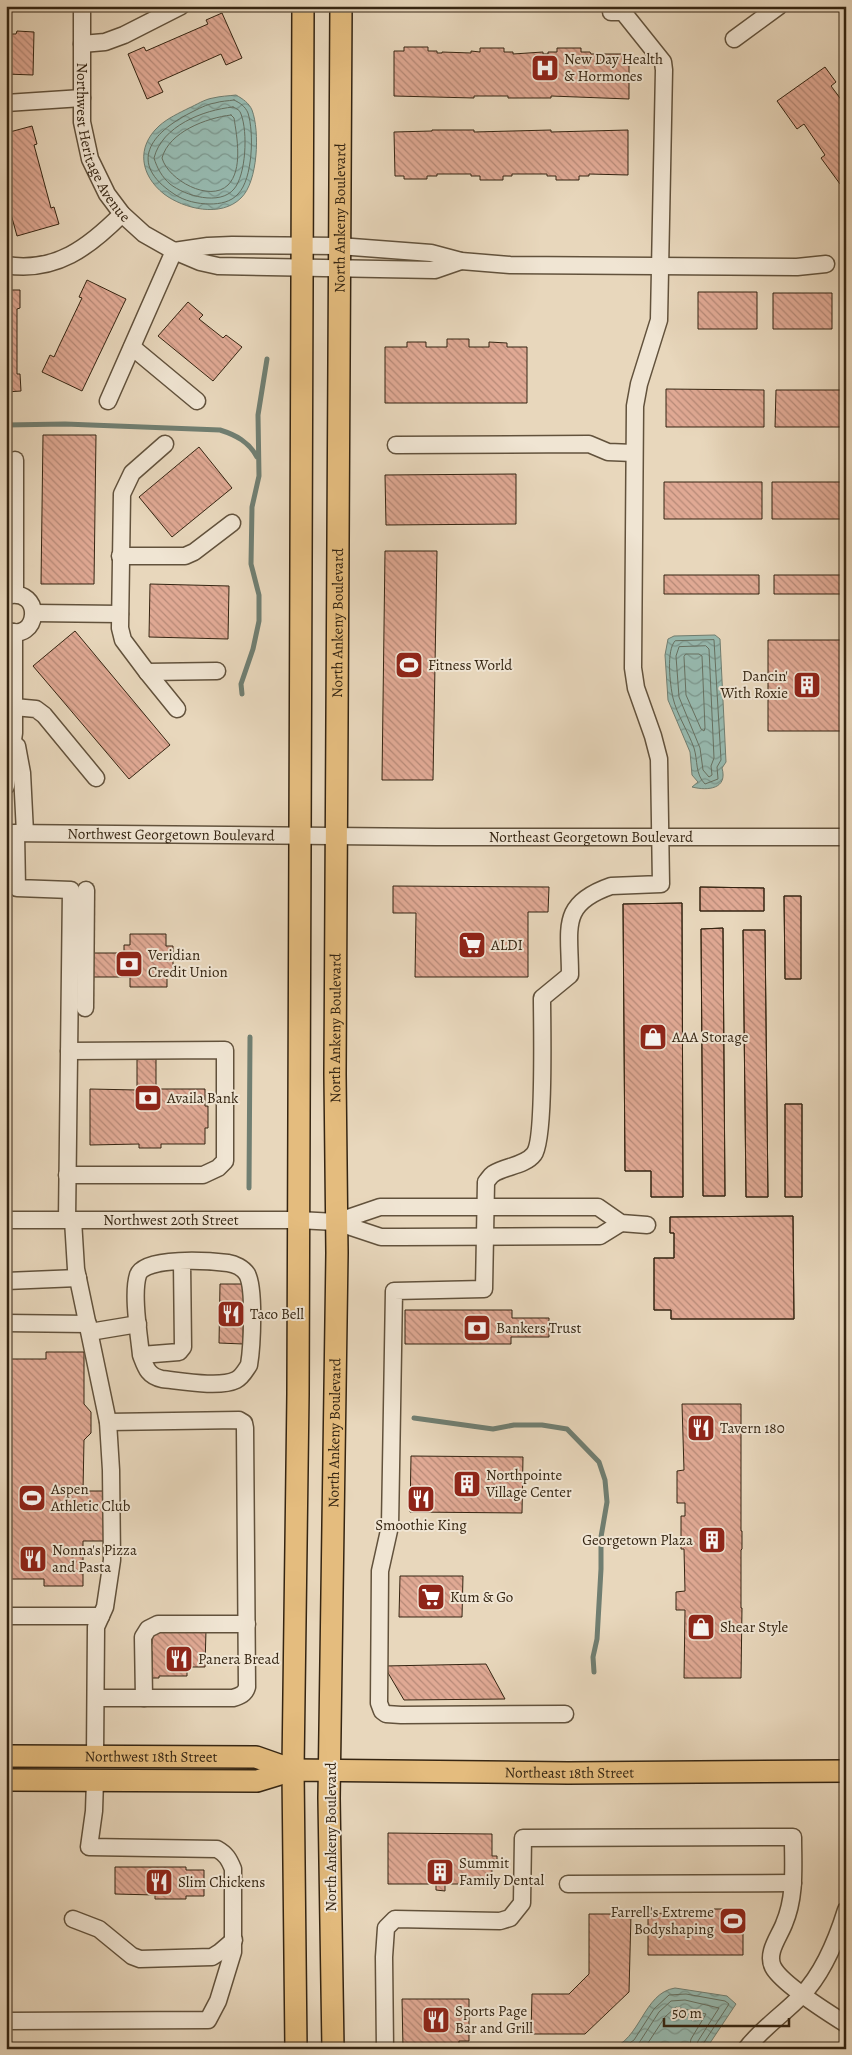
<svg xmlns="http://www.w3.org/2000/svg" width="852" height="2055" viewBox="0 0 852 2055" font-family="Alegreya,serif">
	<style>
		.water { fill: url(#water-waves); stroke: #707e71 }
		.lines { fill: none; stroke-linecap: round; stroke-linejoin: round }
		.shore { stroke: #667061; stroke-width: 1 }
		.stream { stroke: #707e71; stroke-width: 5 }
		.building { fill: url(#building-back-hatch); stroke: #352512 }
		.minor-casing { stroke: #62523c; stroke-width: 19 }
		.major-casing { stroke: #352512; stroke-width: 24 }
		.minor { stroke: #f0e5d3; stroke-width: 16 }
		.major { stroke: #e4bc7e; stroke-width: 21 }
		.labels { text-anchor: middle; stroke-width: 4; stroke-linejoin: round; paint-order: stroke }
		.poi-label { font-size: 15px; fill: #352512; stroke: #f0e5d3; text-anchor: start }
		.street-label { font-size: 15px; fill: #352512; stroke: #f0e5d3 }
	</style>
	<defs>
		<pattern id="water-waves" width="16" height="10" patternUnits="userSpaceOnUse" patternTransform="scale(1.25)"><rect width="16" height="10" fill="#97bab0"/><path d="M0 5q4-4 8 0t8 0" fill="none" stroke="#7c978e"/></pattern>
		<pattern id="building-back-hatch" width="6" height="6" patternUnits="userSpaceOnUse" patternTransform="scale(1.25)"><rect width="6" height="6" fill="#e0a994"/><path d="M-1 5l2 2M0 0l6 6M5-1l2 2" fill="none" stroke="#b68977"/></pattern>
	</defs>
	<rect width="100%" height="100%" fill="#e8d7bc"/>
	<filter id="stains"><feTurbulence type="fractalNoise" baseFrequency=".004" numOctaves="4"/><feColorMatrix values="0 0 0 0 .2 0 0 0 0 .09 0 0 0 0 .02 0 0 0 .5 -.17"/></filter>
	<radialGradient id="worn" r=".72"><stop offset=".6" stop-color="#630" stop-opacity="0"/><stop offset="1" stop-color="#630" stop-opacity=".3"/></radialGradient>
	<path class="water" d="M236,95C243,99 249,103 252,110C260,131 258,182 241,198C221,218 184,209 164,194C140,175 136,147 159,126C168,118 179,113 189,108C196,105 205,99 213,98C221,96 228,96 236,95Z
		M715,635L720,639L726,762L722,768C728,789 708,791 692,787L698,782L692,775L690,752L668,700L665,655L668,639L674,636Z
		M675,1988L727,1996L736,2004L706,2049H610C641,2040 643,1993 675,1988Z"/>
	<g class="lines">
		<path class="shore" d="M234,100C240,103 245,106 248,113C254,132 253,179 238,194C231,202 220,204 210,204C198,204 184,201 174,194C127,163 151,133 190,113C198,109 207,104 215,103C221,101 228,101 234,100Z
			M233,107C237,109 240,110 241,114C248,132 246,175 234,189C220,206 185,196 170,184C162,177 157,168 154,158C162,126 203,110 233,107Z
			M231,115L234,118C237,137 243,170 228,185C210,203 168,180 162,158C169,132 206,118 231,115Z
			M714,640L721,760L717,767L718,779L705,784C695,774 698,761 694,748C688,731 677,715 673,698C670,685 666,650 675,641Z
			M706,646L709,649L714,758L711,766L712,775L709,777L703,770L700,748L679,697L676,656L679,647Z
			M686,654H699L702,656L705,728L704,731L701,729L686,695L684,657Z
			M621,2049L634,2040L654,2009L669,1995L686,1994L725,2001L729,2004L703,2044V2049
			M632,2049L639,2043L659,2012L671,2001L685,2000L719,2008L698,2041L696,2049
			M644,2049L665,2017L676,2007L706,2014L691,2039L689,2049"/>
		<path class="stream" d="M6,425L65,424L220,430C236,435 249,442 257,457
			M242,694L241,684L253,649L259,621V595L251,564L252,507L259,476L258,415L267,359
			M249,1188L250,1037
			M414,1418L493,1429L514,1425H542L567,1429L599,1462L605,1480L607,1502L601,1537V1569L597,1639L593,1657L594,1672"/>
	</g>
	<path class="building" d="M222,13L242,58L226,65L221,54L158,82L163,92L147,99L128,54L144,47L146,51L208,24L206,20Z
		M17,31L34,32L33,75L6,74V34H16Z
		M404,47H428V51H437V53H442V52L471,53V51L480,52V48H504V52H513V54L543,52V54H548V52H557V48H581V52H590L591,54H629V99L551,96V98H508V96H474V98L394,96V51H404Z
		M825,67L836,82L831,86L846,106V180L840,184L821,158L825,155L804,124L797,129L777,101Z
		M32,126L37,144L34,145L51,208L54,207L59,224L17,236L6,196V133Z
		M432,130H474V132L551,130V132L628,130V175L589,174V176H579V180H556V176H547V174H512V176H503V180H480V176H471V174H437V176H427V179H404V176H395L394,132L432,131Z
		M87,280L126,299L82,391L42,372L50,355L54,357L59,346L82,298L79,297Z
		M6,290H20V308L17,309V374H20L21,391L6,392Z
		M698,292H757V329H698Z
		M773,293H832V329H773Z
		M188,302L203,315L199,319L223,338L226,335L242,347L213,381L158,336Z
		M447,339H469V347H489V342L507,343V347H527V403H385V347H407V342H426V347H447Z
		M666,389L764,390V427H666Z
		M776,390H846V427H775Z
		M43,435H96L94,584H41Z
		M199,447L232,488L172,537L139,497Z
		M516,474V524L386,525L385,475Z
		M664,482H762V519H664Z
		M772,482H846V519H772Z
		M385,551H437L433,780H382Z
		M664,575H759V594H664Z
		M774,575H846V594H774Z
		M150,584L229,586L228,639L149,637Z
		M75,631L170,745L129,779L33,666Z
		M768,640H846V731H768Z
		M393,886L549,887L548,912H528V977H415L416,913H393Z
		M700,887L764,888V911H700Z
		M700,887L764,888V911H700Z
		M784,896H801V979H785Z
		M784,896H801V979H785Z
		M682,903L683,1197H651V1171H625L623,904Z
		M682,903L683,1197H651V1171H625L623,904Z
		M723,928L725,1196H703L701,929Z
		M723,928L725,1196H703L701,929Z
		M743,930H765L768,1197H746Z
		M743,930H765L768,1197H746Z
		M130,934H166V946H173V975H167V987H130V977H84V953H124V945H130Z
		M137,1053H156V1089H205V1106H208V1128H205V1144H161V1148H139V1144L90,1145V1089L137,1090Z
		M785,1104H802V1197H785Z
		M785,1104H802V1197H785Z
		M793,1216L794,1319H671V1310H654V1258H674V1233H670V1217Z
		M793,1216L794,1319H671V1310H654V1258H674V1233H670V1217Z
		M220,1284H244L243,1344L219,1343Z
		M405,1310H512V1318H549V1337H511V1344H405Z
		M46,1352H84V1404L91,1412V1433L84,1440L83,1491H109V1541H83V1586H44V1579H6V1359H46Z
		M682,1404H741V1531H742V1549L741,1550V1608H742L741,1678H684L685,1610H676V1592L685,1591L684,1549H681V1516H685V1503H677V1471L684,1470Z
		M411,1456L523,1457L522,1513L410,1512Z
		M400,1576H463L462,1617H399Z
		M152,1629L206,1630L205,1667H187V1676H159V1678H152V1651H149V1643L152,1644Z
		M486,1664L505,1699L404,1700L384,1666Z
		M388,1833L492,1834V1856H497V1861H492V1884H445V1891L436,1890V1884H388Z
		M115,1867H186V1870H204V1896H186V1899H155V1895L115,1894Z
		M666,1909H676V1913H714V1909H724V1914H743V1955H648V1914L666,1913Z
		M589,1914H631L629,1992L585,2034H531L532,1994H569L589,1974Z
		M402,1999H469V2041H459V2047L403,2048Z"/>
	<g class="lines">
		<defs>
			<g id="minor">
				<path id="s1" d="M82,6V122L90,159L107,194L122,214L144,234L174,251L200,262L218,266L435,270L461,261"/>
				<path d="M734,39L779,6"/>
				<path d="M82,44L105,42L124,35L181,6"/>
				<path d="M6,103L82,98"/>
				<path d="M174,251L208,246L232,245L339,246L431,253L461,261L510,265L797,267L826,264"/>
				<path d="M6,265C56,273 89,247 122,214"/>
				<path d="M132,347L197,401"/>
				<path d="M108,401L174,251"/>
				<path d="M165,444L132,473L122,494L120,628L123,640L147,672L217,671"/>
				<path d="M396,445L589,444L608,452L634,453"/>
				<path d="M120,556H185L194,552L232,523"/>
				<path d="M15,594V460"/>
				<path d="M6,596C45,586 39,645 6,630"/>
				<path d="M34,613L120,614"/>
				<path d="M147,672L177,709"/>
				<path d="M14,707L36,709L44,715L96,778"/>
				<path d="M17,746L22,773L25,833"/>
				<path d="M6,786L14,733V632"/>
				<path id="s2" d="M6,833L436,837H846"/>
				<path d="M16,833L17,888L71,890L67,1220"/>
				<path d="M85,1008L86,890"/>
				<path d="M67,1175H203L218,1168L225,1161V1050L69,1051"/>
				<path id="s3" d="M6,1220H298L336,1222L381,1237H400L600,1236L621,1223"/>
				<path d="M73,1220L76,1269L108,1422L111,1470L112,1560L105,1607L96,1627L95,1756"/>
				<path d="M336,1222L380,1207H598L621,1223L647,1225"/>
				<path d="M6,1281L78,1278"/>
				<path d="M6,1323L88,1324"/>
				<path d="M90,1332L138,1324"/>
				<path d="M141,1355C146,1368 148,1376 162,1379C181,1381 220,1388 236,1380C242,1377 245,1371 249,1365C252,1347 255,1288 247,1274C243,1268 235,1264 228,1263C211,1261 144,1256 138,1275C132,1294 139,1335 141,1355L179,1352L183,1347L182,1262"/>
				<path d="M6,1616H101"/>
				<path d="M96,1698H233C240,1696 245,1694 247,1687L245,1428L244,1423L239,1420L108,1422"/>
				<path d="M144,1698L143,1637L148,1629L158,1624H247"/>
				<path d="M565,1714L401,1715L386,1714L382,1711L379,1703L380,1571L390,1526L394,1291L484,1289L486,1182C488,1180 490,1176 493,1174C505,1166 525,1166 534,1154C545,1140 542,1023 542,998L570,975C570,928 559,904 611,886L661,884L659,759L653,736L636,688L633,668L635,406L639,384L659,320L664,70L663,62L623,12H611V6"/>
				<path d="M568,1884L793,1883"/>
				<path d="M73,1919L99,1929L132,1956L140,1959L212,1957L220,1952L234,1940"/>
				<path d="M6,2021L208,2020L218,2001L233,1952V1869C229,1859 226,1854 217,1849L89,1847L94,1811L95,1780"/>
				<path d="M385,2049L384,1957L386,1928L395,1919L500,1921L510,1918L522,1903L523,1838L793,1837C793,1866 796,1896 784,1924C779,1937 766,1953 773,1967C781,1983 830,2014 846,2024"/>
				<path d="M746,2049C762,2028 784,2014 802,1995C823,1973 837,1939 846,1910"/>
			</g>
			<g id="major">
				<path id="s4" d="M6,1756L256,1757L293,1770"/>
				<path id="s5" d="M6,1780L257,1781L293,1770L568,1773L846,1771"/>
				<path d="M296,2049L293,1770L298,1394L303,6"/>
				<path id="s6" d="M333,2049L329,1798L337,1253L335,1074L341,6"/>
			</g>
		</defs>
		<use href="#minor" class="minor-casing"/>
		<use href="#major" class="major-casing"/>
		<use href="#minor" class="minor"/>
		<use href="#major" class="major"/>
	</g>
	<defs>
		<symbol id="hospital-square" viewBox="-11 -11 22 22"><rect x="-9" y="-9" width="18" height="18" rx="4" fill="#8f2418" stroke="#f0e5d3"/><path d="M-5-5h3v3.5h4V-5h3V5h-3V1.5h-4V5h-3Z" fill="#fff"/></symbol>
		<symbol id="stadium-square" viewBox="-11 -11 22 22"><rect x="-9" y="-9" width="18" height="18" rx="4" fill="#8f2418" stroke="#f0e5d3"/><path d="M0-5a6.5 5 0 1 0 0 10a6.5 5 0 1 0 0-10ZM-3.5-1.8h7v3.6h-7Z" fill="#fff"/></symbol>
		<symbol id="building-square" viewBox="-11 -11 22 22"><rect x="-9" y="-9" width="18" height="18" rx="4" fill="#8f2418" stroke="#f0e5d3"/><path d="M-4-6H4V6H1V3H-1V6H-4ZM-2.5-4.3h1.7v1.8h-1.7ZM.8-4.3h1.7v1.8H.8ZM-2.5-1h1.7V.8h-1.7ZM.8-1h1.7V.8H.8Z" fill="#fff"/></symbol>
		<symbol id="supermarket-square" viewBox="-11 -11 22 22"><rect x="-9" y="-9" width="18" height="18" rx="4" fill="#8f2418" stroke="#f0e5d3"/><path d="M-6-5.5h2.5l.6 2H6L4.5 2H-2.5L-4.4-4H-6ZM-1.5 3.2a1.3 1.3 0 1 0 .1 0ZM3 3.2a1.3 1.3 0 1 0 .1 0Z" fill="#fff"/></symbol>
		<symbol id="bank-square" viewBox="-11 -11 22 22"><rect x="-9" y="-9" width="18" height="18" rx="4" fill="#8f2418" stroke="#f0e5d3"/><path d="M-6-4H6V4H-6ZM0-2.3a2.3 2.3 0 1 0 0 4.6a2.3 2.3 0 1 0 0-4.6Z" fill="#fff"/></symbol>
		<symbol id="shop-square" viewBox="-11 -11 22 22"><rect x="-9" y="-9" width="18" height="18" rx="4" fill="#8f2418" stroke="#f0e5d3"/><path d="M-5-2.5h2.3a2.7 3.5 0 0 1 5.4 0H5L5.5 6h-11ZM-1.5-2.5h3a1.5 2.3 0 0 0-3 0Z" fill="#fff"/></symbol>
		<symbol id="restaurant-square" viewBox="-11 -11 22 22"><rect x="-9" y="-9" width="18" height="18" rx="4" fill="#8f2418" stroke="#f0e5d3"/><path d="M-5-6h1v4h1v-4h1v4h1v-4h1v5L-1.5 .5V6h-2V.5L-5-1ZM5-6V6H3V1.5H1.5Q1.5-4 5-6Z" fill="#fff"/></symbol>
	</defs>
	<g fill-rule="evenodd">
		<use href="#hospital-square" x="529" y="52" width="32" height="32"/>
		<use href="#stadium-square" x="393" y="649" width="32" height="32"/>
		<use href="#building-square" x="791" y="669" width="32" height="32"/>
		<use href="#supermarket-square" x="456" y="929" width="32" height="32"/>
		<use href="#bank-square" x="113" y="948" width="32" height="32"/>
		<use href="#shop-square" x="637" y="1021" width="32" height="32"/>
		<use href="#bank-square" x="132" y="1082" width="32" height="32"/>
		<use href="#restaurant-square" x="215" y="1298" width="32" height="32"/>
		<use href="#bank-square" x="461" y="1312" width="32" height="32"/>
		<use href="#restaurant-square" x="685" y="1412" width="32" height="32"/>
		<use href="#building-square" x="451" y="1468" width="32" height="32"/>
		<use href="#stadium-square" x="16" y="1482" width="32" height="32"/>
		<use href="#restaurant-square" x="405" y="1483" width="32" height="32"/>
		<use href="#building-square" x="696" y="1524" width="32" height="32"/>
		<use href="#restaurant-square" x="17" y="1543" width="32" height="32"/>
		<use href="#supermarket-square" x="415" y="1581" width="32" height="32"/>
		<use href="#shop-square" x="685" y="1611" width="32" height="32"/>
		<use href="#restaurant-square" x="163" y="1643" width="32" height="32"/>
		<use href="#building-square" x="424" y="1856" width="32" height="32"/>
		<use href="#restaurant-square" x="143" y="1866" width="32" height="32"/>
		<use href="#stadium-square" x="717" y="1905" width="32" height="32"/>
		<use href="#restaurant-square" x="420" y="2004" width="32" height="32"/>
	</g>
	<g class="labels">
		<g class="poi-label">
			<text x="564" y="64">New Day Health<tspan x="564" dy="17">&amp; Hormones</tspan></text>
			<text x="428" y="670">Fitness World</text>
			<text x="788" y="681" text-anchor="end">Dancin'<tspan x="788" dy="17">With Roxie</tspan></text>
			<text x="491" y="950">ALDI</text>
			<text x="148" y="960">Veridian<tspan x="148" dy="17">Credit Union</tspan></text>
			<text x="672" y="1042">AAA Storage</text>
			<text x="167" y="1103">Availa Bank</text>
			<text x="250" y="1319">Taco Bell</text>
			<text x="496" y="1333">Bankers Trust</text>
			<text x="720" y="1433">Tavern 180</text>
			<text x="486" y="1480">Northpointe<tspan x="486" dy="17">Village Center</tspan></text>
			<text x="51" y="1494">Aspen<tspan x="51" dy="17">Athletic Club</tspan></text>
			<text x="421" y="1530" text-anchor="middle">Smoothie King</text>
			<text x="693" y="1545" text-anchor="end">Georgetown Plaza</text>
			<text x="52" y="1555">Nonna's Pizza<tspan x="52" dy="17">and Pasta</tspan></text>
			<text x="450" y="1602">Kum &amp; Go</text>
			<text x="720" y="1632">Shear Style</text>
			<text x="198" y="1664">Panera Bread</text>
			<text x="459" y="1868">Summit<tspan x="459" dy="17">Family Dental</tspan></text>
			<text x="178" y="1887">Slim Chickens</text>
			<text x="714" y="1917" text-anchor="end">Farrell's Extreme<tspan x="714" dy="17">Bodyshaping</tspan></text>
			<text x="455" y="2016">Sports Page<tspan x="455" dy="17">Bar and Grill</tspan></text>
		</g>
		<g class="street-label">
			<text dy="5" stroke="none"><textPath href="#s1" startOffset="141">Northwest Heritage Avenue</textPath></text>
			<text dy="5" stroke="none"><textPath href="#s6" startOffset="1831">North Ankeny Boulevard</textPath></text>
			<text dy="5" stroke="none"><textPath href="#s6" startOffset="1426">North Ankeny Boulevard</textPath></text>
			<text dy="5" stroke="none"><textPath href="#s2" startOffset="165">Northwest Georgetown Boulevard</textPath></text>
			<text dy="5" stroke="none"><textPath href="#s2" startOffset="585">Northeast Georgetown Boulevard</textPath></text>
			<text dy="5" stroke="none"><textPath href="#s6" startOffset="1021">North Ankeny Boulevard</textPath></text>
			<text dy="5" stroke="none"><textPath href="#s3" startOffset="165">Northwest 20th Street</textPath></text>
			<text dy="5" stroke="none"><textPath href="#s6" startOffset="616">North Ankeny Boulevard</textPath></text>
			<text dy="5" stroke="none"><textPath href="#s4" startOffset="145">Northwest 18th Street</textPath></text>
			<text dy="5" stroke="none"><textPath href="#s5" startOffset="565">Northeast 18th Street</textPath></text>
			<text transform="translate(331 1837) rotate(-90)" y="5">North Ankeny Boulevard</text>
		</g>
	</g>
	<rect width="852" height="2055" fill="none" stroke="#e8d7bc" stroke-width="25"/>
	<rect x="8" y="8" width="837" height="2040" fill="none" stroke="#352512" stroke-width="2.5"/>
	<rect x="12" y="12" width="827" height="2030" fill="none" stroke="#352512"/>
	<path d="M664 2018v8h125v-8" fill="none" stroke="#352512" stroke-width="2.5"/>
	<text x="672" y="2018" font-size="15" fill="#352512" stroke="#f0e5d3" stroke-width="4" paint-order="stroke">50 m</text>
	<rect width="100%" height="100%" filter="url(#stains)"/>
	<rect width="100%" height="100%" fill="url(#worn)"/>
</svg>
